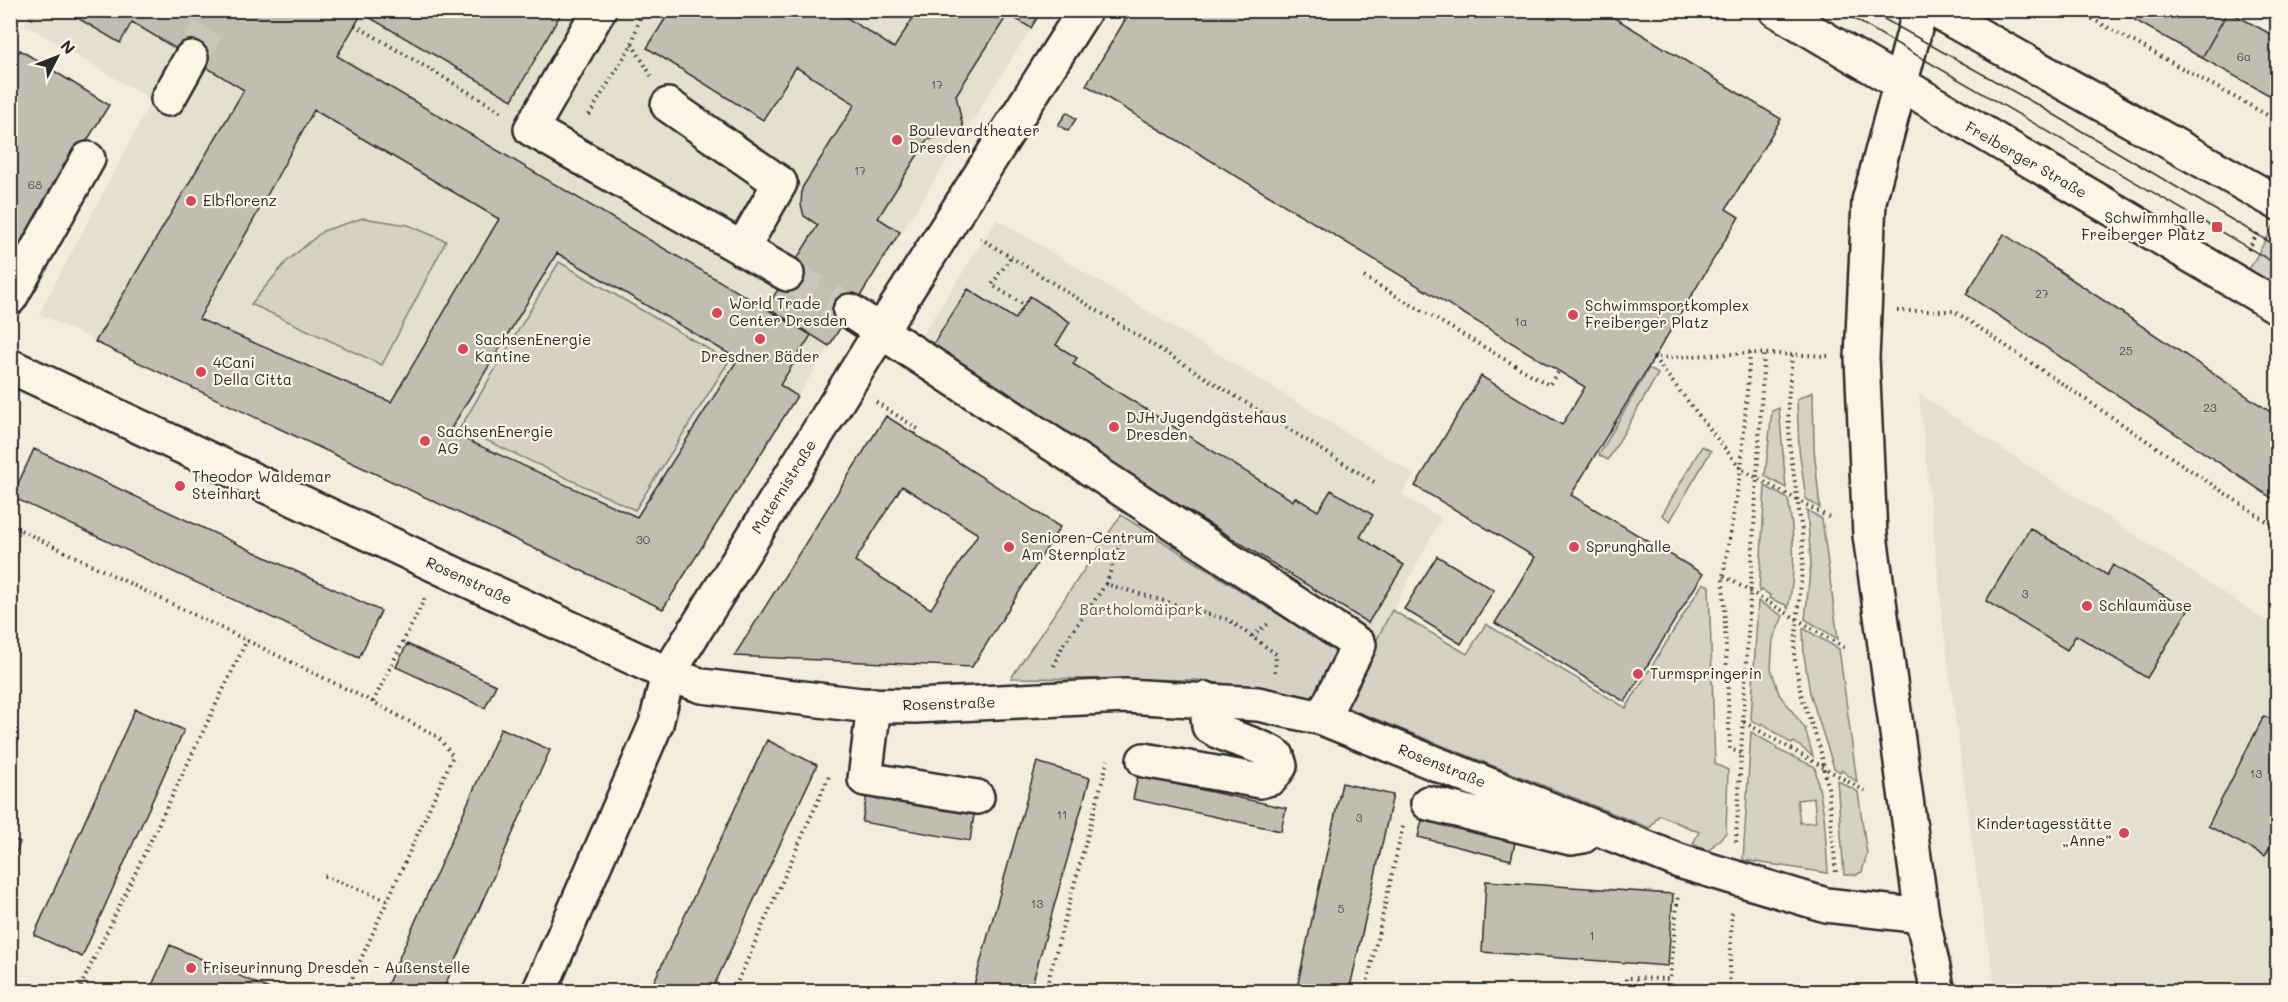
<svg xmlns="http://www.w3.org/2000/svg" width="2288" height="1002" viewBox="0 0 2288 1002" font-family="Mali,sans-serif">
	<style>
		.built { fill: #e5dfd0 }
		.green { fill: #d6d1c4; stroke: #807e78; stroke-width: 1.5; fill-rule: evenodd }
		.building { fill: #c2bdb1; stroke: #2b2b2b; stroke-width: 1.5; fill-rule: evenodd }
		.lines { fill: none; stroke-linecap: round; stroke-linejoin: round }
		.minor-tunnel { stroke: #ccc6ba; stroke-width: 33; stroke-dasharray: 33 16; stroke-linecap: butt }
		.minor-casing { stroke: #2b2b2b; stroke-width: 38 }
		.path { stroke: #2b2b2b; stroke-width: 4; stroke-dasharray: 1.5 4.5; stroke-linecap: butt }
		.minor { stroke: #fcf5e5; stroke-width: 33 }
		.tram { stroke: #2b2b2b; stroke-width: 1.5 }
		.poi-dot { fill: #d1495b; stroke: #fcf5e5; stroke-width: 2 }
		.labels { text-anchor: middle; stroke-width: 4.5; stroke-linejoin: round; paint-order: stroke }
		.number-label { font-size: 12px; fill: #51504c }
		.poi-label { font-size: 15px; fill: #2b2b2b; stroke: #fcf5e5; text-anchor: start }
		.street-label { font-size: 15px; fill: #2b2b2b; stroke: #fcf5e5 }
		.park-label { font-size: 15px; fill: #565451; stroke: #fcf5e5 }
	</style>
	<rect width="100%" height="100%" fill="#f4edde"/>
	<filter id="ink" filterUnits="userSpaceOnUse"><feTurbulence type="fractalNoise" baseFrequency=".0167" numOctaves="2"/><feDisplacementMap in="SourceGraphic" scale="12" xChannelSelector="R" yChannelSelector="G"/><feConvolveMatrix kernelMatrix="1 2 1 2 8 2 1 2 1" color-interpolation-filters="sRGB"/></filter>
	<g filter="url(#ink)">
		<path class="built" d="M32,10L1042,11L663,609L39,314L152,100L24,24Z
			M997,219L1414,474L1402,495L1441,518L1367,659L901,368Z
			M1919,394L2277,628V991H1996L1979,894L1944,634Z"/>
		<path class="green" d="M363,218L408,225L446,241L382,365L251,304L286,262L323,231Z
			M2277,220V290L2246,275Z
			M559,262L729,361L635,510L460,428Z
			M1649,368L1658,374L1608,460L1599,455Z
			M1813,392L1814,449L1820,508L1806,499L1799,449L1797,399Z
			M1779,408L1786,488L1765,476L1772,411Z
			M1702,446L1711,451L1670,521L1662,515Z
			M1765,486L1788,499C1795,537 1796,571 1788,609L1786,605L1769,598L1770,595L1762,590L1759,592Z
			M1807,510L1822,519L1838,639L1805,619L1811,563Z
			M1121,515L1338,652L1316,705L1273,690L1196,680L1011,678Z
			M1703,583L1709,586L1715,764L1728,770L1726,833L1708,851L1693,844L1699,832L1659,815L1650,828L1343,706L1392,610L1467,654L1486,624L1626,708Z
			M1758,601L1783,616L1773,639L1771,668L1779,694L1805,728L1813,756L1794,742L1792,744L1762,723L1761,725L1751,720Z
			M1803,628L1839,649L1857,782L1841,770L1840,772L1834,768L1810,693L1804,655Z
			M1751,732L1777,747L1776,749L1815,767L1824,815L1828,873L1743,860ZM1814,798L1816,822L1800,823L1797,800Z
			M1837,780L1858,792L1867,854L1862,872L1856,875H1844Z"/>
		<path class="building" d="M71,10H563L512,100L362,13L337,56L811,335L780,385L797,396L663,609L95,342L244,90L132,22L120,43L69,13ZM314,110L499,219L391,402L199,319ZM557,253L738,359L637,517L449,432Z
			M663,10H835L894,48L918,10H1042L1031,28L1008,14L956,95L964,132L927,140L878,218L900,232L829,346L767,307L818,225L804,216L801,205L802,188L855,104L796,67L763,120L647,48L665,19Z
			M1131,10H1602L1781,119L1726,209L1739,217L1571,495L1703,574L1625,702L1495,623L1535,557L1415,486L1481,376L1562,425L1585,387L1086,85Z
			M2117,10H2228V11L2202,58Z
			M2228,11L2278,38V100L2202,58Z
			M20,50L109,105L10,265V65Z
			M1067,112L1076,119L1068,131L1058,125Z
			M2004,234L2278,417V502L1966,294Z
			M968,289L1015,319L1030,296L1070,322L1056,345L1077,358L1073,364L1293,501L1295,497L1318,511L1331,490L1373,515L1360,537L1404,565L1368,623L930,349Z
			M886,416L1060,527L972,667L734,656ZM902,486L978,534L931,609L855,561Z
			M34,449L381,611L359,658L12,497Z
			M2030,528L2107,575L2113,565L2188,610L2147,678L2076,635L2067,650L1986,601Z
			M1437,556L1494,590L1461,644L1404,609Z
			M407,644L496,685L485,708L396,667Z
			M135,709L184,730L82,957L34,935Z
			M2264,716L2278,722V832L2265,856L2208,826Z
			M501,728L550,750L536,781L442,992H384Z
			M767,740L817,765L711,992H649Z
			M1037,762L1090,778L1030,992H972Z
			M1138,776L1286,808L1281,831L1133,799Z
			M1342,783L1393,795L1349,992H1296Z
			M868,789L975,808L970,841L862,822Z
			M1424,812L1517,834L1511,860L1418,837Z
			M10,838L20,842L11,866H10Z
			M1486,881L1673,894L1668,966L1482,952Z
			M170,945L276,992H149Z"/>
		<g class="lines">
			<path class="minor-tunnel" d="M191,58L210,25
				M787,274L850,311"/>
			<defs>
				<path id="minor" d="M599,10L531,129L787,274
					M1776,10L2278,307
					M1920,10L1869,201L1862,358L1870,535L1922,916L1938,992
					M1934,10L2278,203
					M168,99L191,58
					M668,105L780,183L742,249
					M10,298L88,159
					M850,311L1359,645L1322,718
					M10,366L668,674L702,686L861,705L915,706L1126,696L1258,704L1322,718L1679,861L1826,905L1922,916
					M874,705L865,779L977,797
					M1144,760L1260,781L1271,778L1280,766L1277,756C1256,742 1230,740 1209,726L1206,699
					M1428,803L1571,838L1583,836
					M539,992L656,724L668,674L881,331L1085,10"/>
			</defs>
			<use href="#minor" class="minor-casing"/>
			<path class="path" d="M2076,10L2278,121
				M2278,17L2273,25L2278,28
				M31,19L35,10
				M355,25L502,112
				M632,44L652,77
				M589,115L632,44L642,10
				M980,238L1374,482
				M2248,250L2259,231
				M1010,258L992,285L1024,305
				M1364,277L1549,385L1559,371
				M1897,311H1954L2278,529
				M1792,355L1788,403L1790,449L1802,531L1803,561L1794,655L1801,694L1820,748L1828,786L1836,873
				M1828,356L1750,353L1654,358L1741,469L1830,518
				M876,402L918,429L915,434
				M10,525L373,702L438,737L453,756L346,992
				M1724,576L1847,649
				M1106,584L1124,531
				M1252,636L1268,624
				M1054,666L1063,645L1106,584L1229,620L1276,654L1275,672
				M373,702L425,598
				M1744,722L1865,791
				M1741,753L1730,749L1723,576L1741,469L1750,353
				M1736,842L1764,354
				M324,876L387,900
				M78,992L247,640
				M733,992L829,776
				M1045,992L1108,760
				M1365,992L1403,826
				M1625,992L1626,978L1670,979L1678,895
				M1729,992L1732,912"/>
			<use href="#minor" class="minor"/>
			<path class="tram" d="M1839,10L2278,265
				M1868,10L2036,104L2278,247"/>
		</g>
	</g>
	<g class="poi-dot">
		<circle cx="897" cy="140" r="6"/>
		<circle cx="191" cy="201" r="6"/>
		<rect x="2211" y="221" width="12" height="12" rx="3"/>
		<circle cx="717" cy="313" r="6"/>
		<circle cx="1573" cy="315" r="6"/>
		<circle cx="760" cy="339" r="6"/>
		<circle cx="463" cy="349" r="6"/>
		<circle cx="201" cy="372" r="6"/>
		<circle cx="1114" cy="427" r="6"/>
		<circle cx="425" cy="441" r="6"/>
		<circle cx="180" cy="486" r="6"/>
		<circle cx="1009" cy="547" r="6"/>
		<circle cx="1574" cy="547" r="6"/>
		<circle cx="2087" cy="606" r="6"/>
		<circle cx="1638" cy="674" r="6"/>
		<circle cx="2124" cy="833" r="6"/>
		<circle cx="191" cy="968" r="6"/>
	</g>
	<g class="labels">
		<g class="number-label">
			<text x="2244" y="61">6a</text>
			<text x="937" y="89">17</text>
			<text x="860" y="175">17</text>
			<text x="35" y="189">68</text>
			<text x="2042" y="298">27</text>
			<text x="1521" y="326">1a</text>
			<text x="2126" y="355">25</text>
			<text x="2210" y="412">23</text>
			<text x="643" y="544">30</text>
			<text x="2025" y="598">3</text>
			<text x="2256" y="778">13</text>
			<text x="1062" y="819">11</text>
			<text x="1359" y="822">3</text>
			<text x="1037" y="908">13</text>
			<text x="1341" y="913">5</text>
			<text x="1592" y="940">1</text>
		</g>
		<g class="poi-label">
			<text x="909" y="136">Boulevardtheater<tspan x="909" dy="17">Dresden</tspan></text>
			<text x="203" y="206">Elbflorenz</text>
			<text x="2205" y="223" text-anchor="end">Schwimmhalle<tspan x="2205" dy="17">Freiberger Platz</tspan></text>
			<text x="729" y="309">World Trade<tspan x="729" dy="17">Center Dresden</tspan></text>
			<text x="1585" y="311">Schwimmsportkomplex<tspan x="1585" dy="17">Freiberger Platz</tspan></text>
			<text x="475" y="345">SachsenEnergie<tspan x="475" dy="17">Kantine</tspan></text>
			<text x="760" y="362" text-anchor="middle">Dresdner Bäder</text>
			<text x="213" y="368">4Cani<tspan x="213" dy="17">Della Citta</tspan></text>
			<text x="1126" y="423">DJH Jugendgästehaus<tspan x="1126" dy="17">Dresden</tspan></text>
			<text x="437" y="437">SachsenEnergie<tspan x="437" dy="17">AG</tspan></text>
			<text x="192" y="482">Theodor Waldemar<tspan x="192" dy="17">Steinhart</tspan></text>
			<text x="1021" y="543">Senioren-Centrum<tspan x="1021" dy="17">Am Sternplatz</tspan></text>
			<text x="1586" y="552">Sprunghalle</text>
			<text x="2099" y="611">Schlaumäuse</text>
			<text x="1650" y="679">Turmspringerin</text>
			<text x="2112" y="829" text-anchor="end">Kindertagesstätte<tspan x="2112" dy="17">„Anne“</tspan></text>
			<text x="203" y="973">Friseurinnung Dresden - Außenstelle</text>
		</g>
		<g class="street-label">
			<text transform="translate(2026 160) rotate(30)" y="5">Freiberger Straße</text>
			<text transform="translate(784 487) rotate(-58)" y="5">Maternistraße</text>
			<text transform="translate(469 581) rotate(25)" y="5">Rosenstraße</text>
			<text transform="translate(949 704) rotate(-2)" y="5">Rosenstraße</text>
			<text transform="translate(1442 766) rotate(22)" y="5">Rosenstraße</text>
		</g>
		<g class="park-label">
			<text x="1141" y="615">Bartholomäipark</text>
		</g>
	</g>
	<rect width="2288" height="1002" fill="none" stroke="#fcf5e5" stroke-width="36"/>
	<rect x="18" y="18" width="2252" height="966" fill="none" stroke="#2b2b2b" stroke-width="2" filter="url(#ink)"/>
	<g transform="translate(57 57) rotate(48)" stroke="#fcf5e5" stroke-width="4.5" paint-order="stroke">
	<path d="M0-4.5L10 22L0 15L-10 22Z" fill="#2b2b2b"/>
	<text y="-9" font-size="16" font-weight="bold" text-anchor="middle" fill="#2b2b2b">N</text>
	</g>
</svg>
